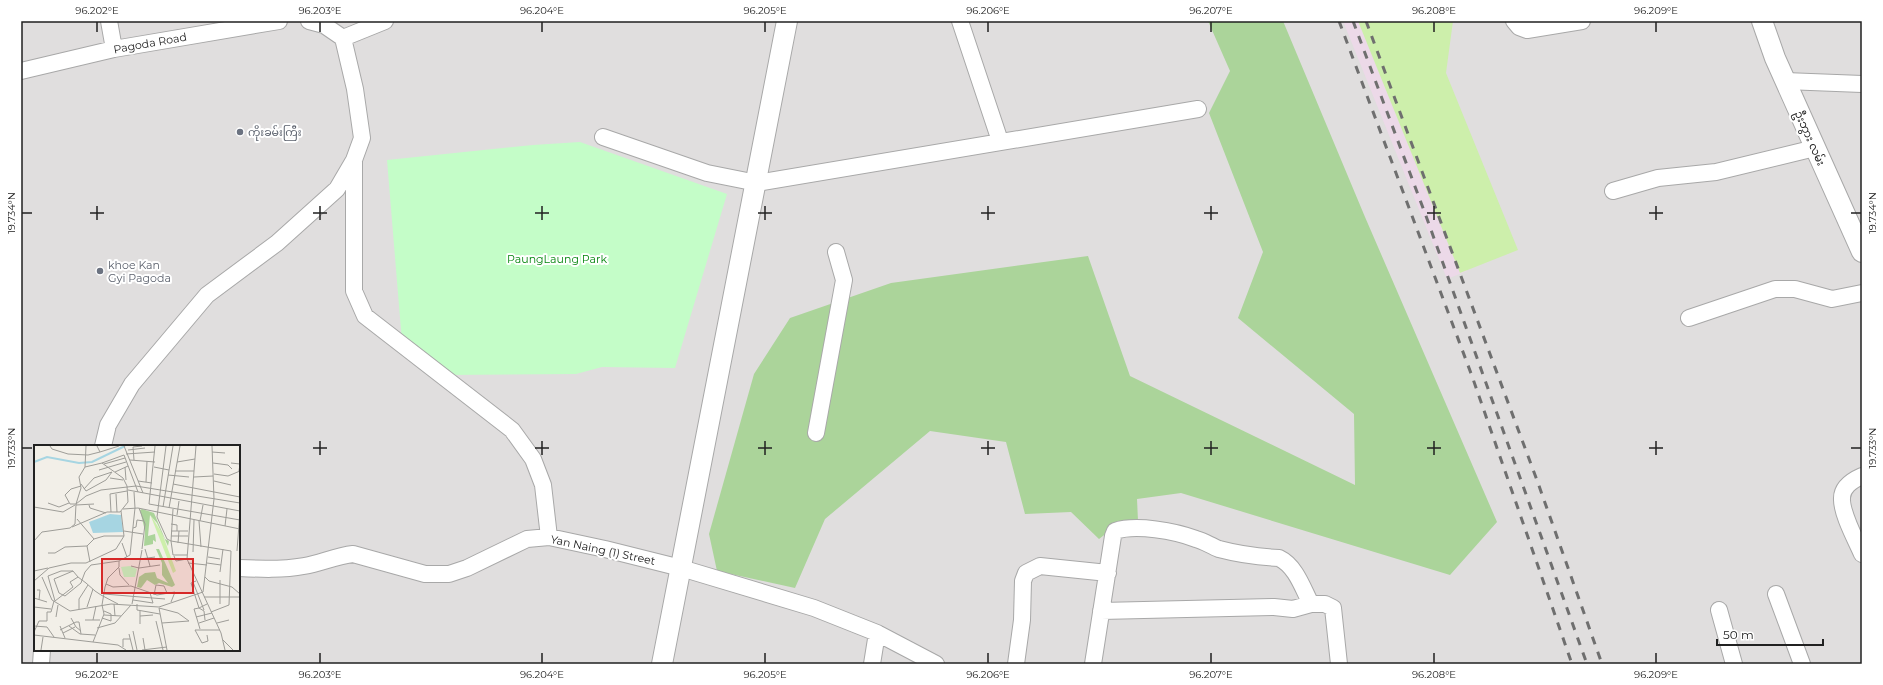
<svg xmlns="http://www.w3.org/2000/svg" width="1883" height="685" viewBox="0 0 1883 685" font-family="Montserrat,'Noto Sans Myanmar',sans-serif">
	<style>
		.residential { fill: #e0dede; fill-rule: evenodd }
		.industrial { fill: #ecd9e8 }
		.grass { fill: #cdefab }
		.forest { fill: #abd49a }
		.park { fill: #c4fdc8 }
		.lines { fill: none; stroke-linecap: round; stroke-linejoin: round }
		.minor-casing { stroke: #a8a8a8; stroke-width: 18 }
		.tertiary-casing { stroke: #a8a8a8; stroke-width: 22 }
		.minor { stroke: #fff; stroke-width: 16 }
		.tertiary { stroke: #fff; stroke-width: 20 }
		.rail { stroke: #6f6f6f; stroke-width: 3; stroke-dasharray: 8 8; stroke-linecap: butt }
		.ticks { fill: none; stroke: #212121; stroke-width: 1.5 }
		.worship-dot { fill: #6b7280; stroke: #fff; stroke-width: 1.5 }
		.labels { text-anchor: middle; stroke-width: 4; stroke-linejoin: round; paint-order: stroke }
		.street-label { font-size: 11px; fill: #212121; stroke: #fff }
		.worship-label { font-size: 11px; fill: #5b616d; stroke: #fff; text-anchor: start }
		.park-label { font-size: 11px; fill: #05850e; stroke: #fff }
		.inset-river { fill: none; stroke: #a6d5e2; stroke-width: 2 }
		.inset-road { fill: none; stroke: #9e9d98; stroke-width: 1 }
		.view { fill: #d62828; fill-opacity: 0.15; stroke: #d62828; stroke-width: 2 }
		.inset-edge { fill: none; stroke: #212121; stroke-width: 2 }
		.neatline { fill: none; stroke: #212121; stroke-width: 1.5 }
		.ticks-label { font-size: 10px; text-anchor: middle; fill: #212121 }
	</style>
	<rect width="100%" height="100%" fill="#f2efe8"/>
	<path class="residential" d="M21,21H1862V664H21ZM35,446H239V650H35Z"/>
	<path class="industrial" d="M1343,21H1426L1392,86L1467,271L1447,279Z"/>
	<path class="grass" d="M1358,21H1453L1446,73L1518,250L1460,273Z"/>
	<path class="forest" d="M1208,21H1283L1365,217L1497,522L1450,575L1181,493L1137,499L1138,521L1117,525L1099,539L1071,512L1025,514L1006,442L930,431L825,519L795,588L717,571L709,534L754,374L790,318L891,283L1088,256L1130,376L1355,485L1354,414L1238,318L1263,252L1209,113L1230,71Z"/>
	<path class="park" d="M580,142L727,194L675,368L602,367L576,374L446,375L402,342L387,160L533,145Z"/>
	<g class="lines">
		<defs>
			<path id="minor" d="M109,21L114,49
				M309,21L324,25L343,38L385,21
				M960,21L1000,141
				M1514,21L1519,27L1527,30L1582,21
				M21,71L114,49L279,21
				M1785,81L1862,84
				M603,137L707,173L757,183L1198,109
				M354,160V291L365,316L512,430L533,459L543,485L549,537
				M1613,191L1658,178L1716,172L1815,148
				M1689,318L1775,289H1795L1832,299L1862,293
				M816,433L844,280L836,252
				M103,446L108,425L132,384L207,295L277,243L337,189L354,160L362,138L355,89L343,38
				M1862,476C1853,480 1842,487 1842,498C1841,513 1856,540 1862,554
				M239,568C260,569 283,570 304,566C321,563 336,556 353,554L425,574H449L467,568L527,539L549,537L605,549L681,568L814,608L877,633L936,664
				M1776,594L1802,664
				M1719,610L1734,664
				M1101,611L1274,607L1293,609L1311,604
				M41,664L42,650
				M872,664L877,633
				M1016,664L1022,620L1023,581L1026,573L1040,566L1108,573
				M1093,664L1113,536L1115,531C1136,524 1175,531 1196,539C1204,541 1211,546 1219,549C1238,554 1259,557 1279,558C1296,566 1303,589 1311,604H1325L1333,608L1339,664"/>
			<path id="tertiary" d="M1762,21L1775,58L1862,252
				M662,664L787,21"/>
		</defs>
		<use href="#minor" class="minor-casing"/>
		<use href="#tertiary" class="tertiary-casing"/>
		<use href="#minor" class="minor"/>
		<use href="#tertiary" class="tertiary"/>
		<path class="rail" d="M1339,21L1472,376L1572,664
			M1353,21L1426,216L1587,664
			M1366,21L1538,483L1602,664"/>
	</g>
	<path class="ticks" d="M97,22V32M320,22V32M542,22V32M765,22V32M988,22V32M1211,22V32M1434,22V32M1656,22V32M97,206V220M320,206V220M542,206V220M765,206V220M988,206V220M1211,206V220M1434,206V220M1656,206V220M22,213H32M90,213H104M313,213H327M535,213H549M758,213H772M981,213H995M1204,213H1218M1427,213H1441M1649,213H1663M1851,213H1861M320,441V455M542,441V455M765,441V455M988,441V455M1211,441V455M1434,441V455M1656,441V455M22,448H32M313,448H327M535,448H549M758,448H772M981,448H995M1204,448H1218M1427,448H1441M1649,448H1663M1851,448H1861M97,653V663M320,653V663M542,653V663M765,653V663M988,653V663M1211,653V663M1434,653V663M1656,653V663"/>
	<g class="worship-dot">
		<circle cx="240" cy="132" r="4"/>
		<circle cx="100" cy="271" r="4"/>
	</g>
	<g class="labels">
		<g class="street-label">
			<text transform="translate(150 43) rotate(-10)" y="4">Pagoda Road</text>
			<text transform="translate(1810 138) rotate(66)" y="4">ဦးဘွား လမ်း</text>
			<text transform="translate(603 550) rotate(12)" y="4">Yan Naing (1) Street</text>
		</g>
		<g class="worship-label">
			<text x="248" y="136">ကိုးခမ်းကြီး</text>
			<text x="108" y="269">khoe Kan<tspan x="108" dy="13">Gyi Pagoda</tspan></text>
		</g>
		<g class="park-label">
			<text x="557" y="263">PaungLaung Park</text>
		</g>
	</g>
	<g transform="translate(34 445)">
		<rect width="206" height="206" fill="#f2efe8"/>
		<path d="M116,69L128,88L142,126L139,128Z" fill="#cdefab"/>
		<path d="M108,64L120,68L131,94L135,96L134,101L123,78L116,70L114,91L121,89L122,97L119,95V99L110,101L111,86L106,65ZM122,104H125L141,140L138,142L125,138L121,140L113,135L107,143L103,142L105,132L111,128L121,127L123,133L134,138L128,130V118Z" fill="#abd49a"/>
		<path d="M96,121L103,124L101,132H90L87,122Z" fill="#c4fdc8"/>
		<path d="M76,69L87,70L89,87L59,88L55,77Z" fill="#a6d5e2"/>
		<path class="inset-river" d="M0,17L13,12L45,18L58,17L91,1"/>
		<path class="inset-road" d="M16,1L18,4L34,9L54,10L66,7L63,1M90,1L109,48M121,1L115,59L206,75M132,1L123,72L133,94L137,96L139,110H153M162,1L153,114L187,188L191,205M94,5L111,3M66,7L85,1M178,7L191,8M92,9L121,7M96,15L121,17M100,15L99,2L108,1M143,17L161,14M68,18L90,10L104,47M179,18L194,20L198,24M197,18L206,19L205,26M70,19L91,13M91,22L92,35M120,22L135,25M65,25L92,17M141,26H160M81,27L94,21M180,29L194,31L206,26M134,30L155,32M160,32L179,31M76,33L89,35M104,36L118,38M180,36L197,40M112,37L113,16M47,39L52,46L72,35L78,27M139,39L206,52M47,41L37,44L31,50L36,59H42L52,51L67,45L102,41L206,58M50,44L60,33L78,27M94,45L206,66M82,49L83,67M14,58L25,62L35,58M42,60L60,59M55,60L56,63L72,68M0,62L29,67L41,60M129,62L139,1M105,63L111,79L108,104M135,63L146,1M89,64L104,63L206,84M139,64L137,96L197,106L195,160L177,167M77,67L76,49L93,46M143,70L145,56M43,74L60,94M165,76L167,102M166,76L169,60M137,79L143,80V86M191,81L193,64M38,82L73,67H86L94,57L93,41L89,33L68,18L51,22M99,83L102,82L103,75L110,76M90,86L109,89M137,86H154M137,91H154M0,96L8,87L36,83L41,79L42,59L47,43L45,32L51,22L52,1M88,98L93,112M144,98L145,86M111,104L116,121M203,106L206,66M159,107L160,75M14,108H21L31,102L53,101M140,111L142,116L153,114M174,112L186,114M106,114L121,112M56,117L53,101L60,94L70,91H90M154,118L173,120M173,118L187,120M97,121L105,123L126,120M85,123L86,130L95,140M0,126L14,123M39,126H27L14,131L21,156L39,142L36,137L44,132M186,127L189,104M8,132L18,155L36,166L77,159L125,162L169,147L180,54L178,1M171,132L175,136L198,142L206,149M0,136L15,123L37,118H52L82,104L90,91L87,66M162,136L157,138L165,163L173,159M159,137L170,165M72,139L79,142L97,141L123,150L141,147L137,157M3,145H6L5,155M70,149L131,154M120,150L122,140L130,141L133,148M170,152H206M0,153L13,157M99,155L119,158L116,148M80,159L81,171M84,159L67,150L61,146L52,138L44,132L39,126L20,134L25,148L31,151L47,138L48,135L51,127L57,120L85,116L96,110L101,63L100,47M98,159L108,105M103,159V165L126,169M186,159V135M0,162L17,164M53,162L59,144M125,163L144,168L155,176L128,178M125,163L133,205M45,164V154L54,140M70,170L87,171M106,171L119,170M22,172L24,160M162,172L178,168M37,173L42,182L47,186M68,173L77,176V169L70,166M51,175H66M59,175L62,161M122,176L129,205M165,178L180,173M183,178L195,175M106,179V166M0,181L13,182L20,192M26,181L31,193M35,181L46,189L61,190M63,183L81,178L97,160M166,184L160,164L165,163L170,166L171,175M26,185L42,177H45L47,189M99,186L103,205M0,187L5,176H13V167H17L20,156M29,188L41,182M95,189L99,205M0,190L84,200L92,205M173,190L174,196L168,198L161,185H186M109,193L111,205M189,195L199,205M59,197L70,169L68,160L71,142L74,133L85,122V116M89,202V194H96M7,205L9,192M108,205L133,202"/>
		<path class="view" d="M68,114H159V148H68Z"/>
		<rect width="206" height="206" class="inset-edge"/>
	</g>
	<rect width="1883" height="685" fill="none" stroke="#ffffff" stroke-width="44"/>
	<path d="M1717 639v6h106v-6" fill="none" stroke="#212121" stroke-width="2"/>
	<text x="1723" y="639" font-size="12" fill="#212121" stroke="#ffffff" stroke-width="3" paint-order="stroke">50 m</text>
	<rect x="22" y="22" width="1839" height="641" class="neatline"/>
	<g class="ticks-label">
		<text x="97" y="14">96.202°E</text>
		<text x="320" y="14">96.203°E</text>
		<text x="542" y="14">96.204°E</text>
		<text x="765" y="14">96.205°E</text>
		<text x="988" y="14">96.206°E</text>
		<text x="1211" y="14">96.207°E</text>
		<text x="1434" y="14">96.208°E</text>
		<text x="1656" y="14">96.209°E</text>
		<text transform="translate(11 213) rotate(-90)" y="4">19.734°N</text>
		<text transform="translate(1872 213) rotate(-90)" y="4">19.734°N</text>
		<text transform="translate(11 448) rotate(-90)" y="4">19.733°N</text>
		<text transform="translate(1872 448) rotate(-90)" y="4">19.733°N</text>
		<text x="97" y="678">96.202°E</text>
		<text x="320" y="678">96.203°E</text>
		<text x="542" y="678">96.204°E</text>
		<text x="765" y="678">96.205°E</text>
		<text x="988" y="678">96.206°E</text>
		<text x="1211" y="678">96.207°E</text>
		<text x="1434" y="678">96.208°E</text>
		<text x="1656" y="678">96.209°E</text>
	</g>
</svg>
